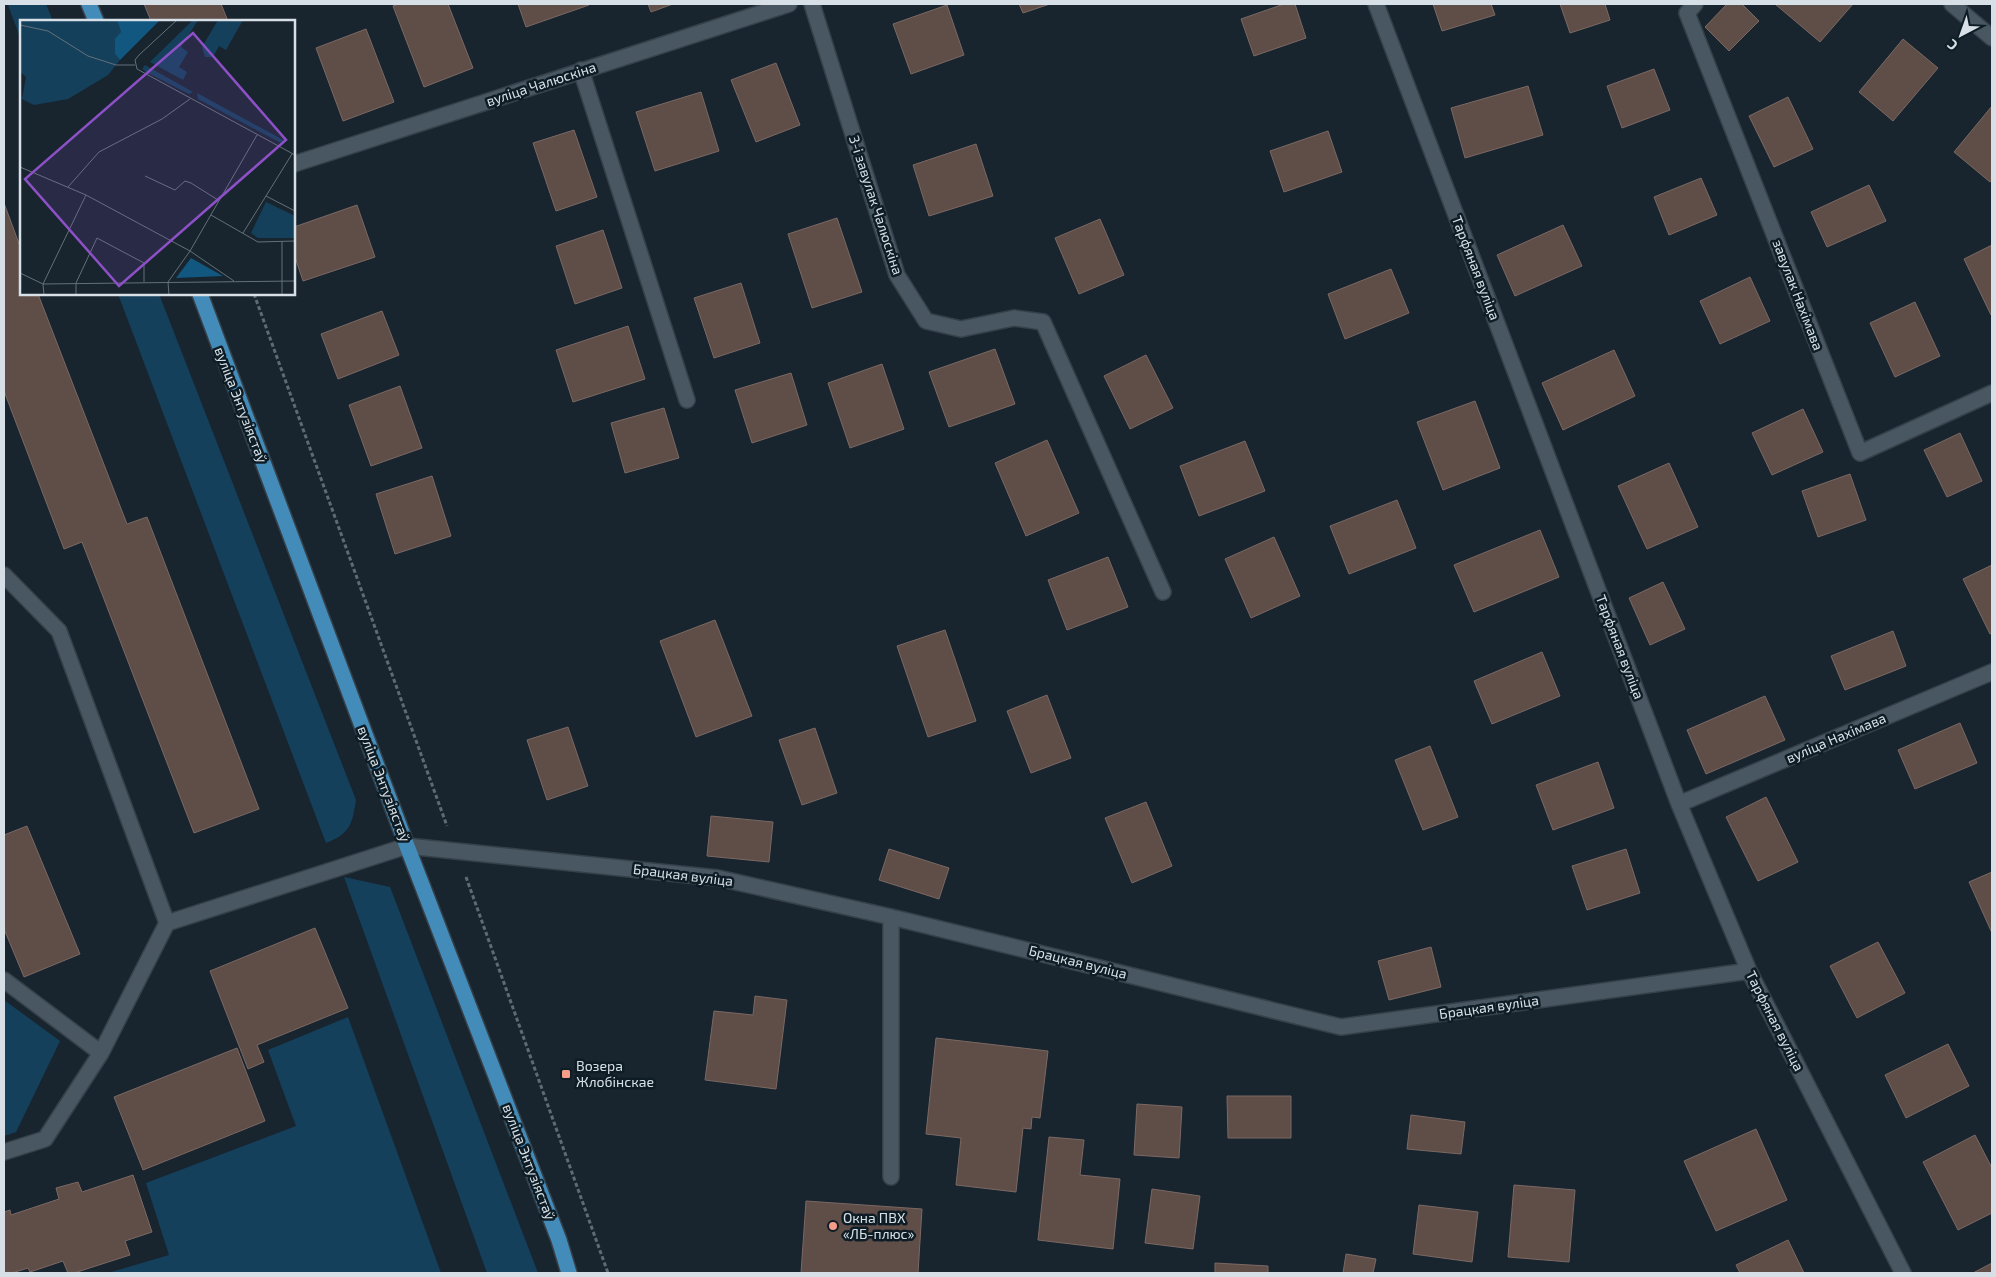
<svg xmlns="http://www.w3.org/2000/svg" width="1996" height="1277" viewBox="0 0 1996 1277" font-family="'Exo 2',sans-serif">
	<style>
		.green { fill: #14405c }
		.building { fill: #5f4d48; stroke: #7b6863 }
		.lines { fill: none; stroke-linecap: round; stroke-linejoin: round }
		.minor-casing { stroke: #364049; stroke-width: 18 }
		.major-casing { stroke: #364049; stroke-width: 18 }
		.path { stroke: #5f6a73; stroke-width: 3; stroke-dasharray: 4 2.5; stroke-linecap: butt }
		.minor { stroke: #485762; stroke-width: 15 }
		.major { stroke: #438cba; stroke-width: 15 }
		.poi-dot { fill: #f49e8a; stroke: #0e1c25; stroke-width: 2 }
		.labels { text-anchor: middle; stroke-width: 5; stroke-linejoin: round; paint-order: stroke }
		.street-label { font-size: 14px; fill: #d7e0e7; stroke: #0e1c25 }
		.poi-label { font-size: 14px; fill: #d7e0e7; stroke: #0e1c25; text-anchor: start }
		.inset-road { fill: none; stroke: #647079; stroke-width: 1 }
		.view { fill: #8d50c7; fill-opacity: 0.15; stroke: #8d50c7; stroke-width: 2.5 }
		.inset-edge { fill: none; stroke: #d7e0e7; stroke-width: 2.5 }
	</style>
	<rect width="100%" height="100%" fill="#18252f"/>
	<path class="green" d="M13,4H46L53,21H21V40L8,5Z
		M118,294H159L356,800C352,824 351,833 326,843Z
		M344,877L390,887L538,1273H487Z
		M4,1000L60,1041L16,1132L4,1136Z
		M348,1017L441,1273H108L169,1255L146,1183L296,1126L268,1050Z"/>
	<path class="building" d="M144,4H221L228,21H151Z
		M399,4H448L473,68L424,87L393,6Z
		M518,4H589V5L526,27Z
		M648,4H673L651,12Z
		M1019,4H1050L1023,13Z
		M1284,4H1295L1306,38L1254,56L1241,19Z
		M1433,4H1491L1495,15L1442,31Z
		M1560,4H1605L1610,20L1570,33Z
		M1727,4H1742L1759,21L1729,51L1705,27Z
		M1775,4H1853L1820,42Z
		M947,5L964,55L911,74L893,24Z
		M366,29L394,102L343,121L316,48Z
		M1903,39L1938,68L1893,121L1859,92Z
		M776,63L800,125L756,142L731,80Z
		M1654,69L1670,110L1622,128L1607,86Z
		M1528,86L1543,135L1465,158L1451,108Z
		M701,92L719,151L655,171L636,112Z
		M1788,97L1813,149L1774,167L1749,116Z
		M1992,106V179L1990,182L1954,152Z
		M574,130L597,197L556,211L533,143Z
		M1328,131L1342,172L1284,192L1270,151Z
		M976,144L993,196L929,216L913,165Z
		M1701,178L1717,215L1669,235L1654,197Z
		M1869,185L1886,221L1827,247L1811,212Z
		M4,203L21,249V294H38L127,524L147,517L259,809L194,833L82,542L64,549L4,391Z
		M357,205L375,257L303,281L294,254V227Z
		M837,218L862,292L812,308L788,234Z
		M1100,219L1124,275L1079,294L1055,238Z
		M1563,225L1582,266L1515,296L1497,255Z
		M603,230L622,288L575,304L556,246Z
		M1992,245V314L1991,315L1964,259Z
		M1391,269L1409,313L1345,339L1328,294Z
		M1750,277L1770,321L1720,344L1700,301Z
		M741,283L760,343L714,358L694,298Z
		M1915,302L1940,356L1895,377L1870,323Z
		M382,311L399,355L338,379L321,334Z
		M628,326L645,379L573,402L556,350Z
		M995,349L1015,404L949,427L929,372Z
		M1614,350L1635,396L1563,430L1542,383Z
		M1146,355L1173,408L1130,429L1104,376Z
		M882,364L904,429L850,448L828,383Z
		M791,373L807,425L752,443L735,390Z
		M400,386L422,448L371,466L349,405Z
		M1475,401L1500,468L1443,490L1417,422Z
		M664,408L679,458L625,473L611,423Z
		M1803,409L1823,452L1772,475L1752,433Z
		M1960,433L1982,481L1947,497L1924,450Z
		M1047,440L1079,513L1026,536L995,463Z
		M1245,441L1265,491L1199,516L1180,466Z
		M1669,463L1698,527L1647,549L1618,486Z
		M1850,474L1866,520L1818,537L1802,491Z
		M432,476L451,536L395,554L376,494Z
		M1397,500L1416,548L1349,574L1330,526Z
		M1540,530L1559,577L1474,612L1454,565Z
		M1274,537L1300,596L1251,618L1225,559Z
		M1108,557L1128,607L1067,630L1048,580Z
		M1992,565V633L1990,634L1963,579Z
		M1663,582L1685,629L1650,645L1629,598Z
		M715,620L752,716L696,737L660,641Z
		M945,630L976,721L928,737L897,646Z
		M1893,631L1906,666L1845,690L1831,656Z
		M1542,652L1560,696L1492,724L1474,681Z
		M1047,695L1071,758L1031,773L1007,711Z
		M1765,696L1785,740L1706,774L1687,730Z
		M1960,723L1977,763L1915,789L1898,750Z
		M568,727L588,786L547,800L527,740Z
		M815,728L837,793L802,805L779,740Z
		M1430,746L1458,817L1423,830L1395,760Z
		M1598,762L1614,808L1553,830L1536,785Z
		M1766,797L1798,862L1758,881L1726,817Z
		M1146,802L1172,866L1132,883L1105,818Z
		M711,816L773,822L769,862L707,856Z
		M27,826L80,954L24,977L4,929V835Z
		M889,849L949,868L939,899L879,880Z
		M1626,849L1640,893L1587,910L1572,866Z
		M1992,872V933L1969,882Z
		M315,928L348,1008L257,1045L264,1062L248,1069L210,971Z
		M1878,942L1905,993L1857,1018L1830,966Z
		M1431,947L1441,987L1389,1000L1378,961Z
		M755,996L787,1000L776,1089L705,1080L714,1011L753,1015Z
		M936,1038L1048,1051L1040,1118L1032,1117L1031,1129L1023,1128L1016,1192L956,1185L961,1138L926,1134Z
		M1948,1044L1969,1086L1906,1118L1885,1075Z
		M237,1048L265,1121L143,1170L114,1097Z
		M1227,1096H1291V1138H1228Z
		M1137,1104L1182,1107L1179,1158L1134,1155Z
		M1411,1115L1465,1122L1461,1154L1407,1149Z
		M1756,1129L1787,1200L1716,1231L1684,1161Z
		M1975,1135L1992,1168V1213L1958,1230L1923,1162Z
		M1049,1137L1084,1140L1080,1175L1120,1179L1113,1249L1038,1240Z
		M133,1175L152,1232L125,1241L130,1255L74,1273H68L63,1261L30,1272L28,1268L12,1273H4V1212L10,1210L11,1215L59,1199L56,1188L78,1182L82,1192Z
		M1514,1185L1575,1190L1569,1262L1508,1257Z
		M1152,1189L1200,1196L1193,1249L1145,1243Z
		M806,1201L922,1209L918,1273H801Z
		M1419,1205L1478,1212L1472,1262L1413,1254Z
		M1788,1240L1804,1273H1740L1736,1265Z
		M1346,1254L1376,1259L1373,1273H1343Z
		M1215,1263L1268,1266V1273H1215Z
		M1992,1263V1273H1973Z"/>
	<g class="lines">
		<defs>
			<path id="minor" d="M812,4L897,275L926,321L961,329L1014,318L1043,322L1163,592
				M1376,4L1679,804L1749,971L1903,1273
				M1695,4L1687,13L1860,453L1992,393
				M1952,4L1992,38
				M581,70L687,400
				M294,164L789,4
				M4,575L59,631L167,923
				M1679,804L1992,672
				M891,917V1177
				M4,980L101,1053L167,923L407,846L718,878L891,917L1341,1027L1749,971
				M4,1152L45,1139L101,1053"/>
			<path id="major" d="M89,4L96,21
				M200,294L407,846L559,1240L569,1273"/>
		</defs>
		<use href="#minor" class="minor-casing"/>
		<use href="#major" class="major-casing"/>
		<path class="path" d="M254,294L447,826
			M466,877L608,1273"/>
		<use href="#minor" class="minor"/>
		<use href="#major" class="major"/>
	</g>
	<g class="poi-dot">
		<rect x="561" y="1069" width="10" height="10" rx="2.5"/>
		<circle cx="833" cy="1226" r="5"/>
	</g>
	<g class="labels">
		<g class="street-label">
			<text transform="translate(541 84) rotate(-18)" y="5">вуліца Чалюскіна</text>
			<text transform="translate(876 205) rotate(72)" y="5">3-і завулак Чалюскіна</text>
			<text transform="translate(1476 268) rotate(69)" y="5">Тарфяная вуліца</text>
			<text transform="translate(1798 295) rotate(69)" y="5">завулак Нахімава</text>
			<text transform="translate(241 405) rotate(69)" y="5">вуліца Энтузіястаў</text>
			<text transform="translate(1620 647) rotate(69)" y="5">Тарфяная вуліца</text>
			<text transform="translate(1836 738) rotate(-23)" y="5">вуліца Нахімава</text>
			<text transform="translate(384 784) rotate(69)" y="5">вуліца Энтузіястаў</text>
			<text transform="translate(683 875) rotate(7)" y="5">Брацкая вуліца</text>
			<text transform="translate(1078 962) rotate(14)" y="5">Брацкая вуліца</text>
			<text transform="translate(1489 1007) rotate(-8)" y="5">Брацкая вуліца</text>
			<text transform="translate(1775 1021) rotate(63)" y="5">Тарфяная вуліца</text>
			<text transform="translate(529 1162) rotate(69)" y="5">вуліца Энтузіястаў</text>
		</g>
		<g class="poi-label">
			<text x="576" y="1071">Возера<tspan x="576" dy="16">Жлобінскае</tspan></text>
			<text x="843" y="1223">Окна ПВХ<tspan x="843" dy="16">«ЛБ-плюс»</tspan></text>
		</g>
	</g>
	<g transform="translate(20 20)">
		<rect width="275" height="275" fill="#18252f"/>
		<path d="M0,0H97L101,12L95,34L100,40L88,55L48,79L14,85L2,79L6,57L0,52ZM173,0H178L161,27L168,32L159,47L167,52L163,60L130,42ZM198,0H223L206,30L199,26L193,37H185L182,27ZM125,45L173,72L169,74L126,52L122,49ZM177,73L265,121L263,124L178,79ZM246,182L275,196V218H238L231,213Z" fill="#14405c"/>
		<path d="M97,0H140L100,40L95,34V19L101,12ZM171,238L203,256L156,258Z" fill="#115780"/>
		<path class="inset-road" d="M157,0L119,35L115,40L117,49L275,135M0,5L28,11L68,36L96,45H115M0,147L66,175L170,231L214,261M125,156L155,170L165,161L171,163L198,180M48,167L79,132L142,99L170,79M246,176L275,191M191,195L238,222L275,221M223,213L272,134M262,221V275M0,253L23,264L275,261M24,275L23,264L66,175M56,275V263L77,218L124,243V262M149,275L148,262L170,231L237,115"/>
		<path class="view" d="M173,13L266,120L99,266L5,159Z"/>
		<rect width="275" height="275" class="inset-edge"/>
	</g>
	<rect width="1996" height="1277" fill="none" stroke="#d7e0e7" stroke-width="10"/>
	<g transform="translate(1961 35) rotate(221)" stroke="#0e1c25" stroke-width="4" paint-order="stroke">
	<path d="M0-4L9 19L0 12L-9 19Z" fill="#d7e0e7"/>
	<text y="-8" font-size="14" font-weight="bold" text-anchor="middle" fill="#d7e0e7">С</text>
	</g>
</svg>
